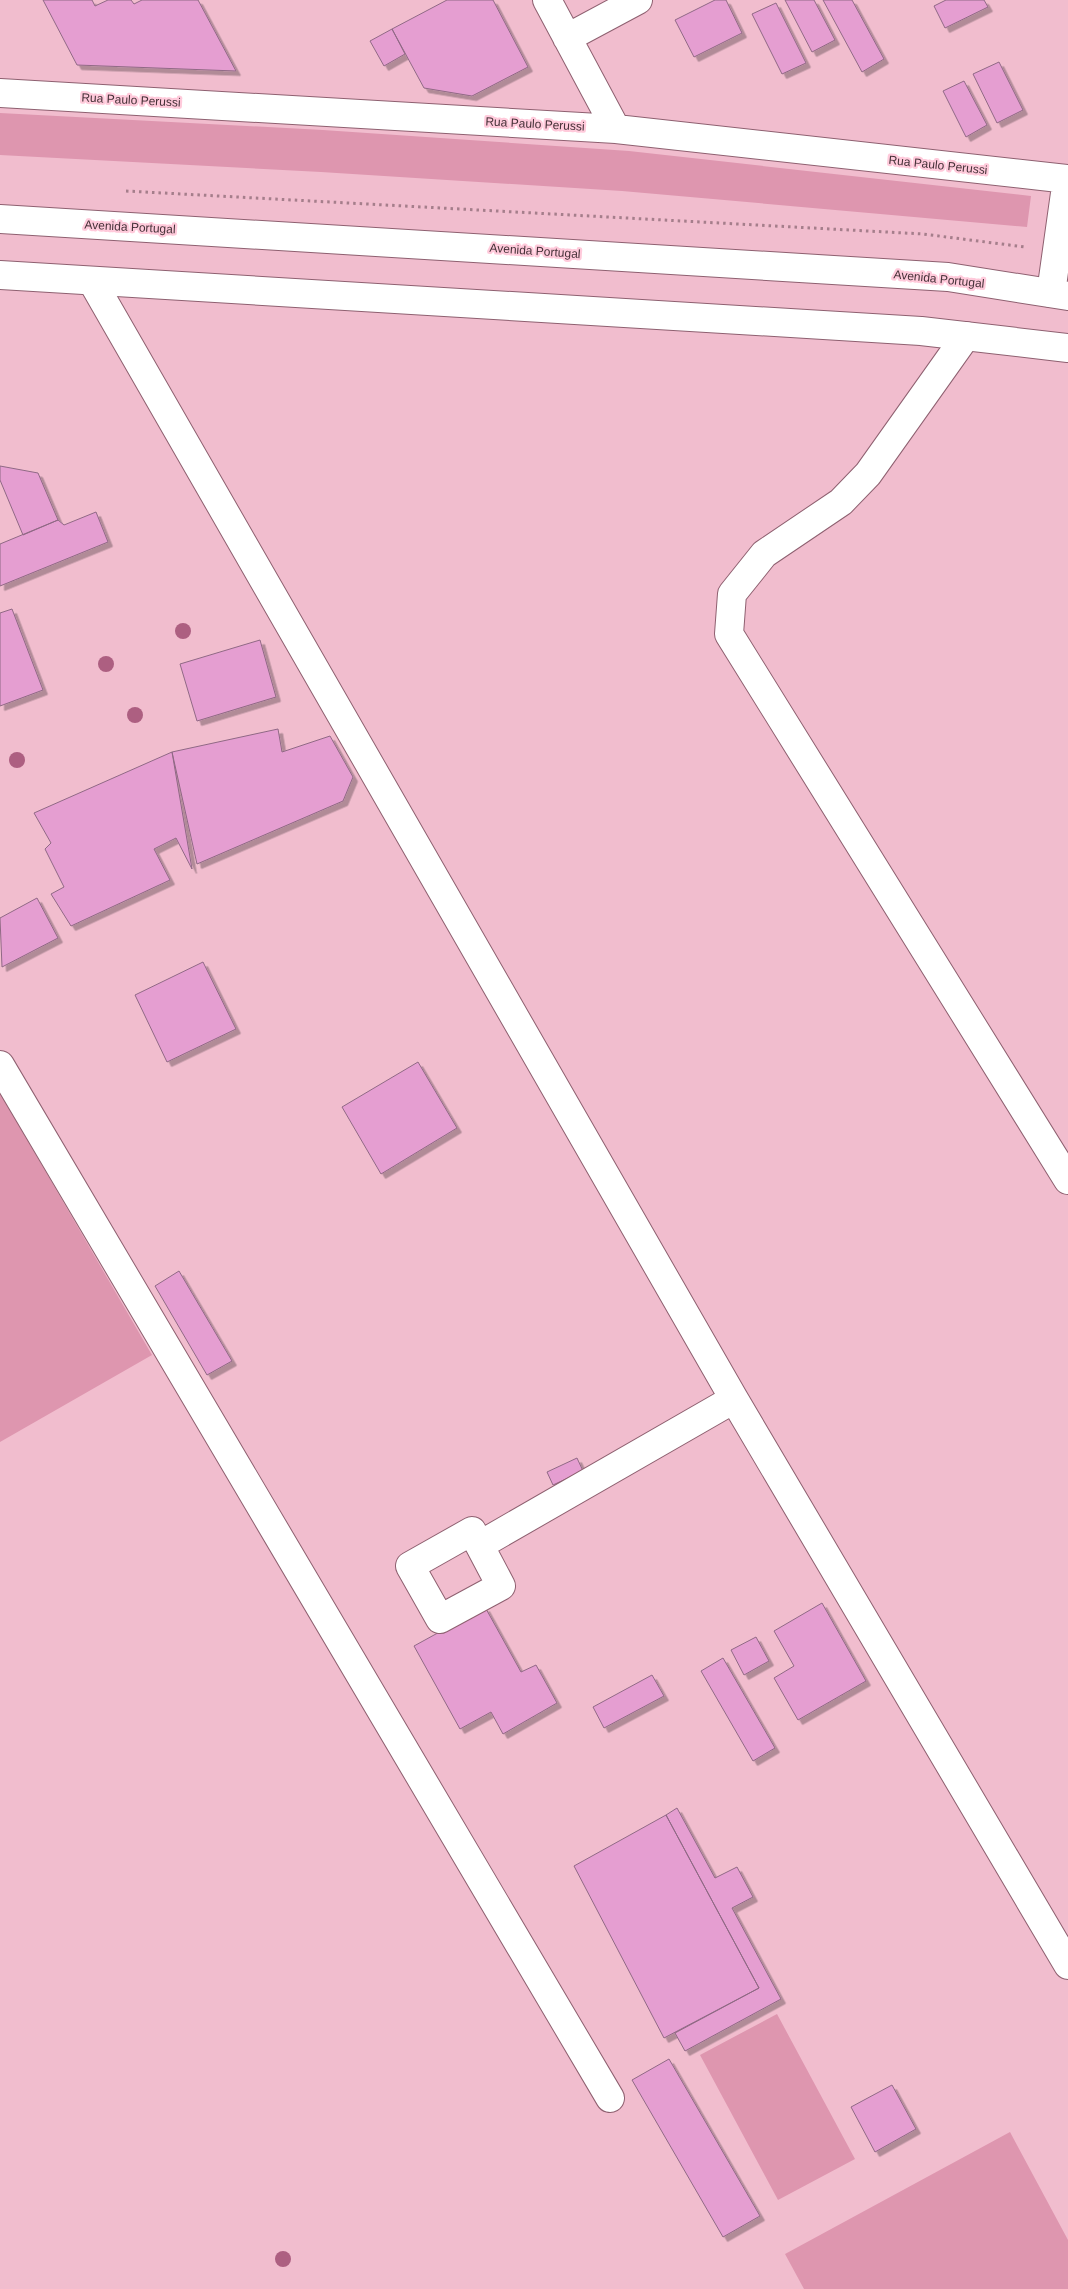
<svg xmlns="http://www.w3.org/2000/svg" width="1068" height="2289" viewBox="0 0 1068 2289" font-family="Helvetica,sans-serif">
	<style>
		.green { fill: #de96af }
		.building { fill: #e59ed1; stroke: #906985; filter: url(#shadow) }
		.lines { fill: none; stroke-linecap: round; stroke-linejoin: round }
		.minor-casing { stroke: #8e6070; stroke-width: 30 }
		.major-casing { stroke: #8e6070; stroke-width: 30 }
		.path { stroke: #a57e8b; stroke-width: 3; stroke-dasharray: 2.5 4; stroke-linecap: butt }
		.minor { stroke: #fff; stroke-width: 28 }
		.major { stroke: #fff; stroke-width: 28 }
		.tree { fill: #ad5f81 }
		.labels { text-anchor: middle; stroke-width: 4.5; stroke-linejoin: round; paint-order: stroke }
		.street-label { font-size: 12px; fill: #463138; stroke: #ffcadb }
	</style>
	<defs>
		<filter id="shadow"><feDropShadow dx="4.5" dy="4.5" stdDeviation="0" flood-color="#0004"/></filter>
	</defs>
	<rect width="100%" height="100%" fill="#f1bdce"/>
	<path class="green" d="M0,113L323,130L629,151L1031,196L1027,227L622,191L321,172L0,155Z
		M0,1093L152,1355L0,1442Z
		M777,2014L855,2159L778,2200L700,2055Z
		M1010,2132L1068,2240V2289H804L785,2254Z"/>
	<path class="building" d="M43,0H92L95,6L108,0H131L134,4L142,0H198L236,71L77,65Z
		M447,0H493L528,67L472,96L424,88L392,29Z
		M715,0H726L742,33L694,57L675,20Z
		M785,0H814L835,40L812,52Z
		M823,0H852L884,59L862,72Z
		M946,0H984L988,7L945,28L934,6Z
		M776,3L806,63L782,74L752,14Z
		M392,29L405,54L384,66L370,41Z
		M999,62L1023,110L997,123L973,74Z
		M964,81L987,125L966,137L943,91Z
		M0,466L38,473L58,520L23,535L0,480Z
		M96,512L108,542L0,586V544L58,520L64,525Z
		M12,609L43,690L0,706V613Z
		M260,640L276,697L197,721L180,664Z
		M278,729L282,752L330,736L353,777L343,801L197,864L172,752Z
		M172,752L192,869L176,838L154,849L170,880L71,926L51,894L64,887L45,849L51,843L34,813Z
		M37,898L58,938L2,967L0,918Z
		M203,962L236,1029L167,1062L135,995Z
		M418,1062L457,1128L381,1174L342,1107Z
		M179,1271L232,1361L207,1375L155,1286Z
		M577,1458L583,1471L553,1485L547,1472Z
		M822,1603L866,1681L798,1720L774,1678L794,1666L774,1631Z
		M485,1607L521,1672L536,1665L557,1703L503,1734L491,1712L460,1729L414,1646Z
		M756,1637L769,1661L744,1675L731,1650Z
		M723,1658L775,1748L753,1761L701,1671Z
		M652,1675L664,1696L604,1728L593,1707Z
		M677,1808L715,1878L737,1867L753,1897L732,1908L781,1999L685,2051L675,2033L759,1988L666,1815Z
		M666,1815L759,1988L664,2038L574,1866Z
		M669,2059L760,2216L723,2237L632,2080Z
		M892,2085L916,2129L875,2152L851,2107Z"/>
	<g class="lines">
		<defs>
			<path id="minor" d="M547,0L616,129
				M567,38L638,0
				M0,93L616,129L1068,179
				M92,281L734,1399L1068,1965
				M1051,293L1067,179
				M966,336L868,474L841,502L764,554L732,594L729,634L1068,1180
				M0,1065L610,2098
				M472,1531L501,1586L440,1619L410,1566Z
				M480,1545L734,1399"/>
			<path id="major" d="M0,219L948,277L1068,296
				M0,275L921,331L1068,348"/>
		</defs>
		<use href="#minor" class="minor-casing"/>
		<use href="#major" class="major-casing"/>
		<path class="path" d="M126,191L923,234L1025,247"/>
		<use href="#minor" class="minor"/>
		<use href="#major" class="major"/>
	</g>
	<g class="tree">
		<circle cx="183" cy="631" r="8"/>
		<circle cx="106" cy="664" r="8"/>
		<circle cx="135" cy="715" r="8"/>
		<circle cx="17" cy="760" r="8"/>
		<circle cx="283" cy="2259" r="8"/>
	</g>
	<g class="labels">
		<g class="street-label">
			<text transform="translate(131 100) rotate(3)" y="4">Rua Paulo Perussi</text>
			<text transform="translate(535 124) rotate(3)" y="4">Rua Paulo Perussi</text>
			<text transform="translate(938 165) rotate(6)" y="4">Rua Paulo Perussi</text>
			<text transform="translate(130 227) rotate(3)" y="4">Avenida Portugal</text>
			<text transform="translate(535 251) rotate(4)" y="4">Avenida Portugal</text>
			<text transform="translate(939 279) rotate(6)" y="4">Avenida Portugal</text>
		</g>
	</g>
</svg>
